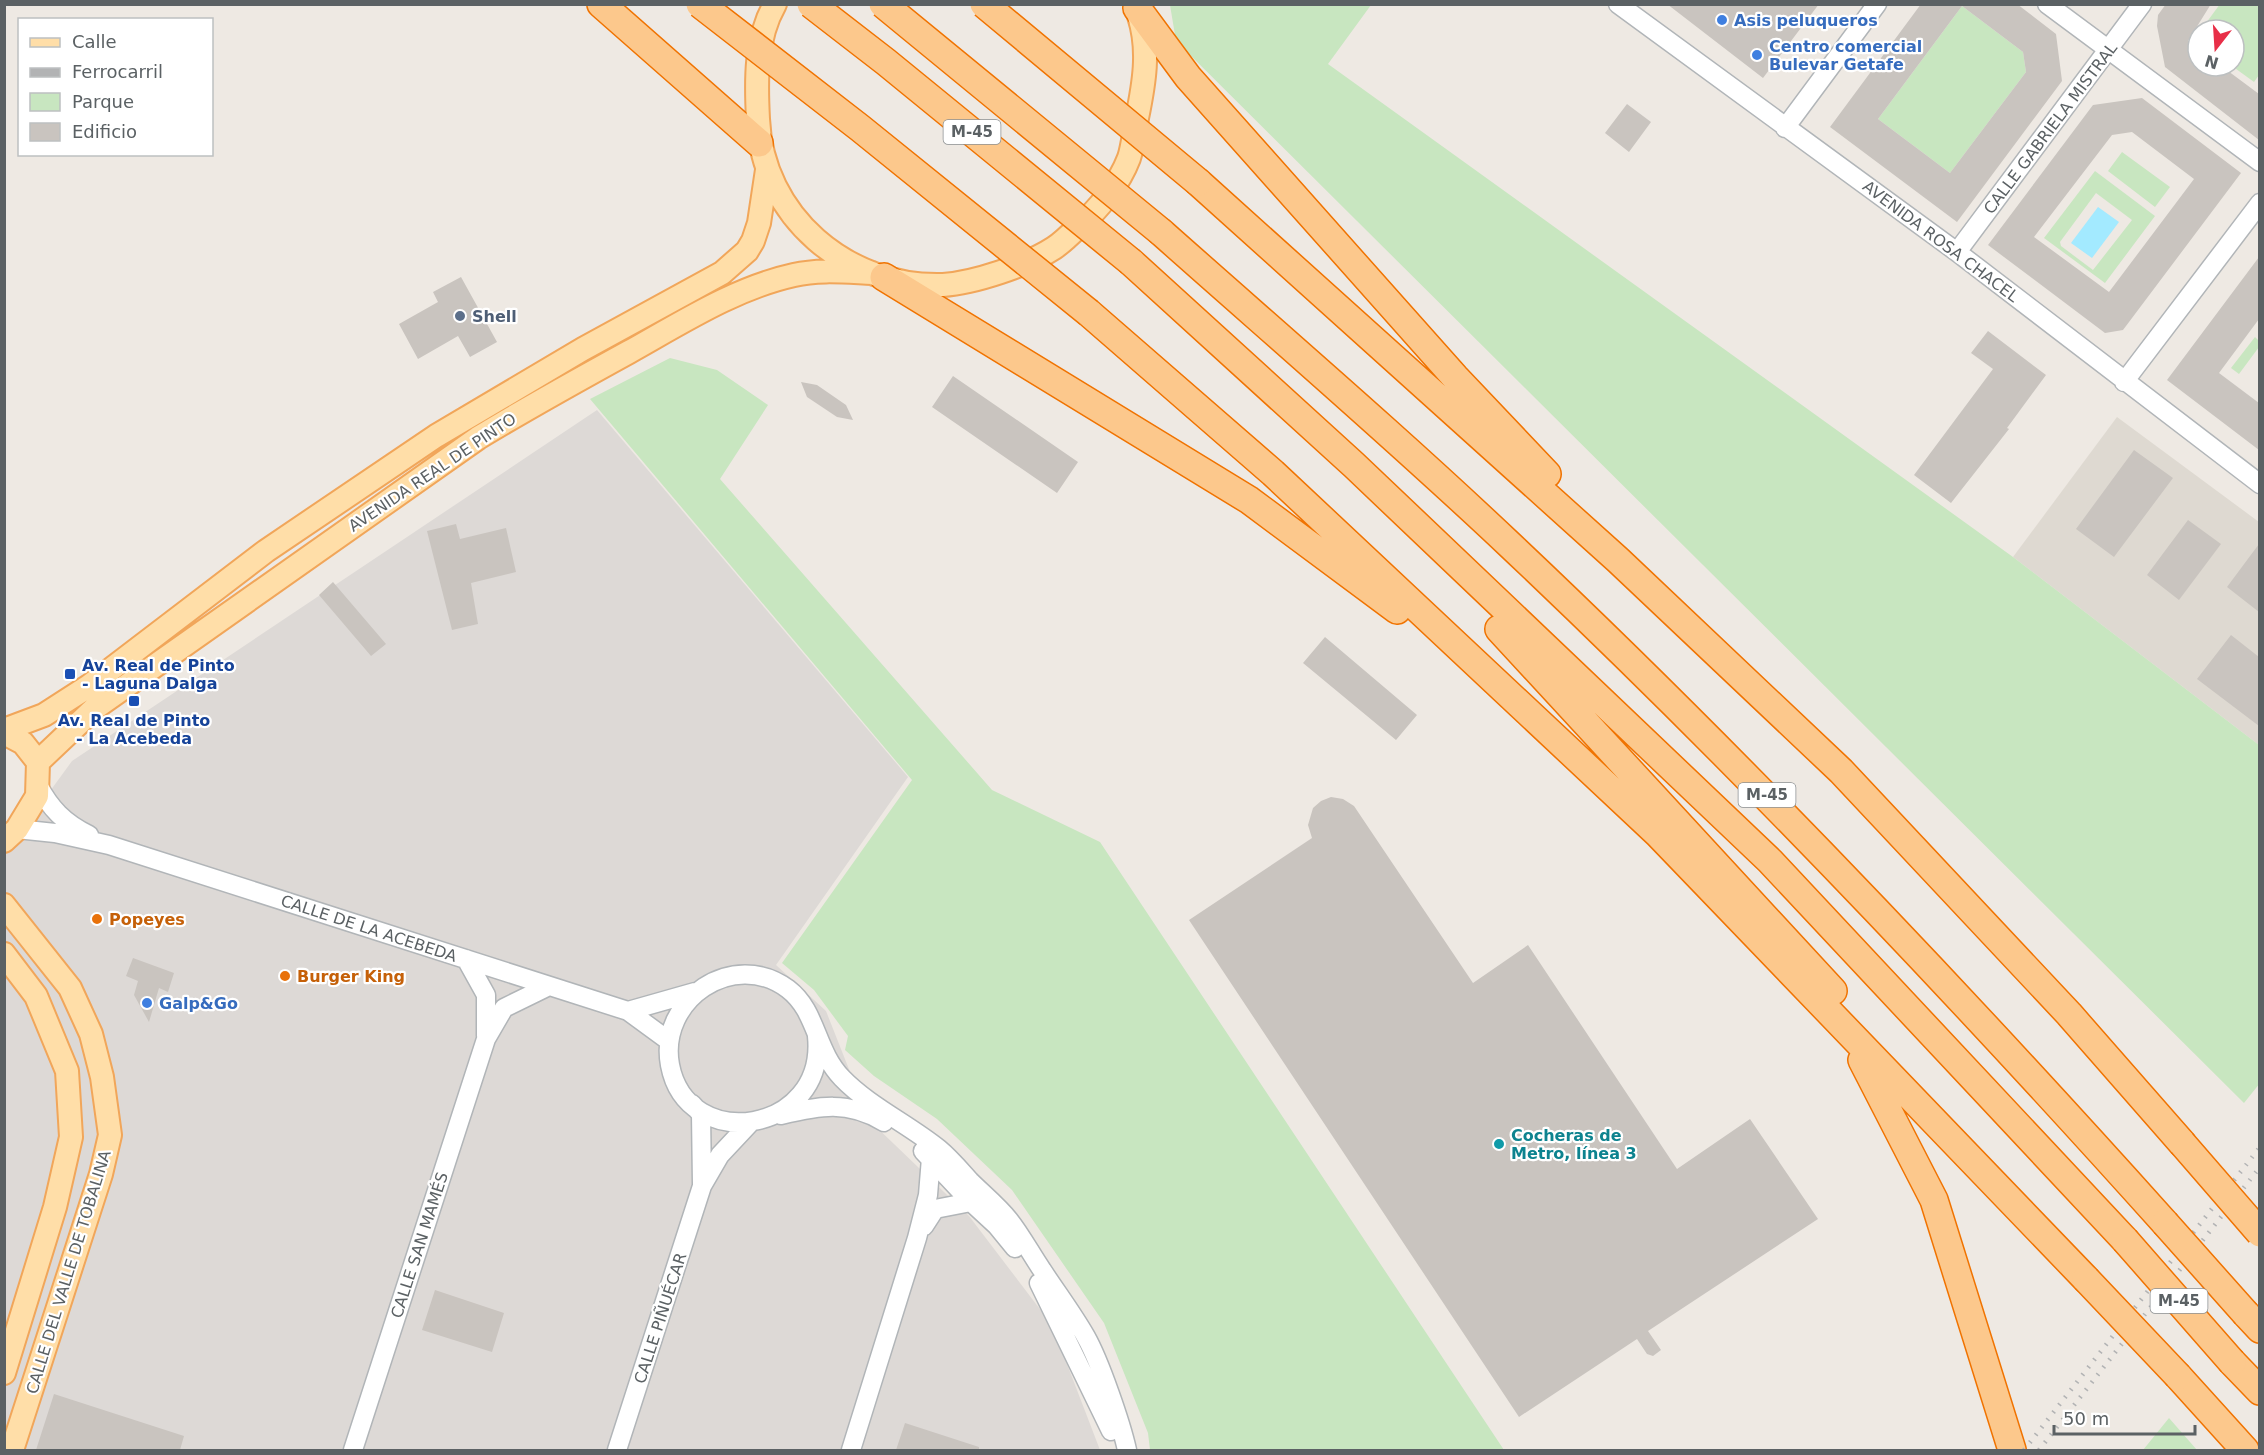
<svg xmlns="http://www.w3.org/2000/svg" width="2264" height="1455" viewBox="0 0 2264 1455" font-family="'DejaVu Sans',sans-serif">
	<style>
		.industrial { fill: #ddd9d6 }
		.education { fill: #ded9d1 }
		.green { fill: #c8e6c0; fill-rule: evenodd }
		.water { fill: #a3eaff }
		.building { fill: #c9c4bf; fill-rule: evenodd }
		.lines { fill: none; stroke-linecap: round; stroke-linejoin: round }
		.minor-casing { stroke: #b1b5b8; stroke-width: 21 }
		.major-casing { stroke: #f1a65a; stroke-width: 26 }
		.highway-casing { stroke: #f07301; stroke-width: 30 }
		.minor { stroke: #fff; stroke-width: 18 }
		.major { stroke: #ffdea8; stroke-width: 22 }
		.highway { stroke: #fcc88c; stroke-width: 27 }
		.rail { stroke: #b2b3b4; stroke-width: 4.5; stroke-dasharray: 1.5 8; stroke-linecap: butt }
		.highway-bridge-casing { stroke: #f07301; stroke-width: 30; stroke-linecap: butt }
		.highway-bridge { stroke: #fcc88c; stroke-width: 27 }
		.shop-dot { fill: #3f7fe0; stroke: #fff; stroke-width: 2 }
		.service-dot { fill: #5c6f8a; stroke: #fff; stroke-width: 2 }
		.transit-dot { fill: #1a4fb4; stroke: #fff; stroke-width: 2 }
		.food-dot { fill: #e8710a; stroke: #fff; stroke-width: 2 }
		.culture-dot { fill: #0f9aa8; stroke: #fff; stroke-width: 2 }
		.labels { text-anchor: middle; stroke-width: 4.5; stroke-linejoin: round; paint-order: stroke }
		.shield { fill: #fff; stroke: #8c9092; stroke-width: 1.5 }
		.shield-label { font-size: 15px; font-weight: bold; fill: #5b6164 }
		.shop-label { font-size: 16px; font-weight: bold; fill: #366cbe; stroke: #fff; text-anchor: start }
		.street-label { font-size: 16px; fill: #5b6164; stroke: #fff }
		.service-label { font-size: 16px; font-weight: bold; fill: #4e5e75; stroke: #fff; text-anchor: start }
		.transit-label { font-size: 16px; font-weight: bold; fill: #164399; stroke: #fff; text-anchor: start }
		.food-label { font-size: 16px; font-weight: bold; fill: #c56008; stroke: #fff; text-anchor: start }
		.culture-label { font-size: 16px; font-weight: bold; fill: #0d838f; stroke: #fff; text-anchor: start }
	</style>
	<rect width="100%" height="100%" fill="#eee9e3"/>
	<path class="industrial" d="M597,410L908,777L776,965L826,1011L869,1120L969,1216L1052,1325L1100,1450H5V853L72,761Z"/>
	<path class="education" d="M2117,417L2259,522V745L2013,557Z"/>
	<path class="green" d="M2220,4L2259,5V75L2254,82L2232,66H2234V30H2201Z
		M1170,5H1371L1328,64L2013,557L2259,745L2260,1083L2244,1103L1176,41Z
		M1962,6L2023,52L2026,72L1950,173L1878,119Z
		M2122,152L2170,187L2155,207L2108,171Z
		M2095,171L2155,216L2105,283L2044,238ZM2096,193L2132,220L2093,270L2061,246L2060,242Z
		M2255,337L2259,341V347L2239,374L2231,368Z
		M670,358L717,370L768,405L720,479L992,790L1100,842L1504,1450H1150L1148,1433L1104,1323L1012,1190L937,1119L874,1076L845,1050L848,1036L814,990L782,963L912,780L590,399Z
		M2169,1418L2197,1450H2143Z"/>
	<path class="water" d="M2098,207L2119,222L2092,258L2071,243Z"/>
	<path class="building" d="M1667,4H1819L1763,78Z
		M1921,4H2017L2056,34L2062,81L1957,222L1830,127ZM1962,6L2023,52L2026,72L1950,173L1878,119Z
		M2166,4H2211L2188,41L2198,49V66L2224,68L2259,94V140L2165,67L2157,26L2158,15Z
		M2142,98L2241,173L2123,330L2105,333L1988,245L2093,105ZM2132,132L2194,179L2109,292L2034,237L2112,135Z
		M1627,104L1651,122L1629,152L1605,133Z
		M2259,257V319L2219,373L2259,403V450L2167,380Z
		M461,277L497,342L470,357L458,336L418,359L399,324L438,302L433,292Z
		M1988,331L2046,375L2007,428L2009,429L1951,503L1914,475L1993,369L1971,353Z
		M953,376L1078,462L1057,493L932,407Z
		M801,382L817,385L846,405L853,420L837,417L807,397Z
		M2134,450L2173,478L2114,557L2076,529Z
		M2188,520L2221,544L2179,600L2147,575Z
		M456,524L460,539L506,528L516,572L471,583L478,624L452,630L427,531Z
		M2259,544V612L2227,587Z
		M333,582L386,644L371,656L319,595Z
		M2231,635L2259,657V726L2197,679Z
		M1325,637L1417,715L1396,740L1303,663Z
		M1331,797L1343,799L1354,806L1473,983L1528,945L1677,1169L1750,1119L1818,1219L1648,1331L1661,1350L1653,1356L1647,1354L1637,1339L1519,1417L1189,920L1312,838L1308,825L1313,808L1321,801Z
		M133,958L174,973L168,992L159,988L149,1022L134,995L138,981L126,976Z
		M435,1290L504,1313L492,1352L422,1330Z
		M54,1394L184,1436L180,1450H36Z
		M905,1423L979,1447V1450H896Z"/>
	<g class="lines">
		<defs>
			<path id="minor" d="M1618,4L1957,252L2260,484
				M2047,4L2260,162
				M1785,128L1877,4
				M1957,252L2142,4
				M2124,382L2260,203
				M38,785C50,808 64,823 89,835
				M17,829L55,833L109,845L628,1011L669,1041
				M466,959L486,995V1036
				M628,1011L695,992
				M817,1036C827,1134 687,1155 670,1065C658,1000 733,948 788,989C817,1011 815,1050 842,1078C869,1106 908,1124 939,1149C950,1158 960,1170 970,1181C983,1194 998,1206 1009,1220C1021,1235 1031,1254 1042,1270C1057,1293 1073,1314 1086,1337C1100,1362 1121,1423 1127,1450
				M692,1104L701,1114L702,1184
				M781,1115C820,1106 847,1100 884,1122
				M923,1151L971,1202L997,1226L1015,1248
				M924,1226L935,1209L971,1202
				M1039,1283L1111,1431
				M353,1450L486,1039L504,1008L549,986
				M617,1450L702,1186L720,1155L750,1123
				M851,1450L917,1238L928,1195L931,1158"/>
			<path id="major" d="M775,4C755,39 756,81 758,119C762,216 847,288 943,285C974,283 1028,265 1054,248C1063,242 1071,234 1078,227C1099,209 1119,184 1129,158C1133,146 1134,131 1137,118C1144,84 1150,50 1139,16
				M4,730L44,715L89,686L266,551L436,436L583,349L722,273L747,251L753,241L759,223L767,170
				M4,733L23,743L38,762L37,796L17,829L4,841
				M38,762L95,708L478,438C527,408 578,380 629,352C681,323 735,288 794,275C819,269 847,272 872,273
				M4,905L70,988L91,1034L102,1077L110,1135L101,1174L12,1450
				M4,954L36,996L67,1071L71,1137L55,1207L4,1373"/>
			<path id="highway" d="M601,4L759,143
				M1137,8L1188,77L1455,377L1547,474
				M1198,182L1618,560L1841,771L2069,1014L2182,1143
				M1161,232C1278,336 1397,438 1510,545C1739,761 1955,989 2165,1223
				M1131,262L1354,465L1770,861L2125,1240
				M884,277L1249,500L1397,610
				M1089,313L1273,473L1658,834L2086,1279
				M1499,629L1833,991
				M1862,1060L1934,1200L2012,1450
				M2246,1314L2260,1329
				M2232,1362L2260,1391
				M2178,1376L2245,1450"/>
		</defs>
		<use href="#minor" class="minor-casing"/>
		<use href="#major" class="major-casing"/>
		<use href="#highway" class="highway-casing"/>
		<use href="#minor" class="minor"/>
		<use href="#major" class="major"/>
		<use href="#highway" class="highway"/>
		<path class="rail" d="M2024,1450L2260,1147
			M2039,1450L2260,1167"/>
		<defs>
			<path id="highway-bridge" d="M700,4L860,128L1089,313
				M811,4L886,62L1131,262
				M883,4L1161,232
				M984,4L1198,182
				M2182,1143L2260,1233
				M2165,1223L2246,1314
				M2125,1240L2232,1362
				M2086,1279L2178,1376"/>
		</defs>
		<use href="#highway-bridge" class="highway-bridge-casing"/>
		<use href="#highway-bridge" class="highway-bridge"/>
	</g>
	<g class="shop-dot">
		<circle cx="1722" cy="20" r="6"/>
		<circle cx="1757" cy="55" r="6"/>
		<circle cx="147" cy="1003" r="6"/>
	</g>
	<circle class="service-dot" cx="460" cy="316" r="6"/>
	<g class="transit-dot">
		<rect x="64" y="668" width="12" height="12" rx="3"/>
		<rect x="128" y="695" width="12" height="12" rx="3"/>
	</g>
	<g class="food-dot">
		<circle cx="97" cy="919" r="6"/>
		<circle cx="285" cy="976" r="6"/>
	</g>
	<circle class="culture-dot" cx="1499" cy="1144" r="6"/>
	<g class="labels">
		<g class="shield">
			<rect x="943.5" y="120" width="57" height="24" rx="4.5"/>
			<rect x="1738.5" y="783" width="57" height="24" rx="4.5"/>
			<rect x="2150.5" y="1289" width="57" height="24" rx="4.5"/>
		</g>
		<g class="shield-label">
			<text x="972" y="137">M-45</text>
			<text x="1767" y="800">M-45</text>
			<text x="2179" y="1306">M-45</text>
		</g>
		<g class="shop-label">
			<text x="1734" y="26">Asis peluqueros</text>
			<text x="1769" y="52">Centro comercial<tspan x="1769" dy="18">Bulevar Getafe</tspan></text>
			<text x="159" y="1009">Galp&amp;Go</text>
		</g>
		<g class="street-label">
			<text transform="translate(2050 128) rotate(-53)" y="6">CALLE GABRIELA MISTRAL</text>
			<text transform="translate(1941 241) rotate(37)" y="6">AVENIDA ROSA CHACEL</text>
			<text transform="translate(432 472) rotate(-34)" y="6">AVENIDA REAL DE PINTO</text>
			<text transform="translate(369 928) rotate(18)" y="6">CALLE DE LA ACEBEDA</text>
			<text transform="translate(419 1245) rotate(-72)" y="6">CALLE SAN MAMÉS</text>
			<text transform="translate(68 1272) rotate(-73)" y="6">CALLE DEL VALLE DE TOBALINA</text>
			<text transform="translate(660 1318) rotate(-72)" y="6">CALLE PIÑUÉCAR</text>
		</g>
		<g class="service-label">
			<text x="472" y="322">Shell</text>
		</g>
		<g class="transit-label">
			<text x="82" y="671">Av. Real de Pinto<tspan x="82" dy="18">- Laguna Dalga</tspan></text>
			<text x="134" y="726" text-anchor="middle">Av. Real de Pinto<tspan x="134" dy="18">- La Acebeda</tspan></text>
		</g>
		<g class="food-label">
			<text x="109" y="925">Popeyes</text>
			<text x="297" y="982">Burger King</text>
		</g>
		<g class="culture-label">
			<text x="1511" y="1141">Cocheras de<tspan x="1511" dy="18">Metro, línea 3</tspan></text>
		</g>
	</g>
	<rect width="2264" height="1455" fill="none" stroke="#5b6164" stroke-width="12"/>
	<rect x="18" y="18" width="195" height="138" fill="#ffffff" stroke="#bdc0c1" stroke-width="1.5"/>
	<rect x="30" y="38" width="30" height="9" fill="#ffdea8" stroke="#bdc0c1" stroke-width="1.5"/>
	<text x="72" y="48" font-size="18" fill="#5b6164">Calle</text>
	<rect x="30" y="68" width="30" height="9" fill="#b2b3b4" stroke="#bdc0c1" stroke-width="1.5"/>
	<text x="72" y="78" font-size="18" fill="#5b6164">Ferrocarril</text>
	<rect x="30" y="93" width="30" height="18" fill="#c8e6c0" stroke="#bdc0c1" stroke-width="1.5"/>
	<text x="72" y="108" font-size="18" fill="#5b6164">Parque</text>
	<rect x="30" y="123" width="30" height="18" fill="#c9c4bf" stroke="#bdc0c1" stroke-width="1.5"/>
	<text x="72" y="138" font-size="18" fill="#5b6164">Edificio</text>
	<g transform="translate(2216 48) rotate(197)"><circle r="28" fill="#ffffff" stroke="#bdc0c1" stroke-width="1.5"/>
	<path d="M0-4.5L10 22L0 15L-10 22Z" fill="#e82f48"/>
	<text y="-9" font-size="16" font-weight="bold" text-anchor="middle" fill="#5b6164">N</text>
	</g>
	<path d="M2054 1425v9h141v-9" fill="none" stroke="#5b6164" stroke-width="3"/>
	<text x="2063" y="1425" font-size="18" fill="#5b6164" stroke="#ffffff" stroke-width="4.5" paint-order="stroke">50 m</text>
</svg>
